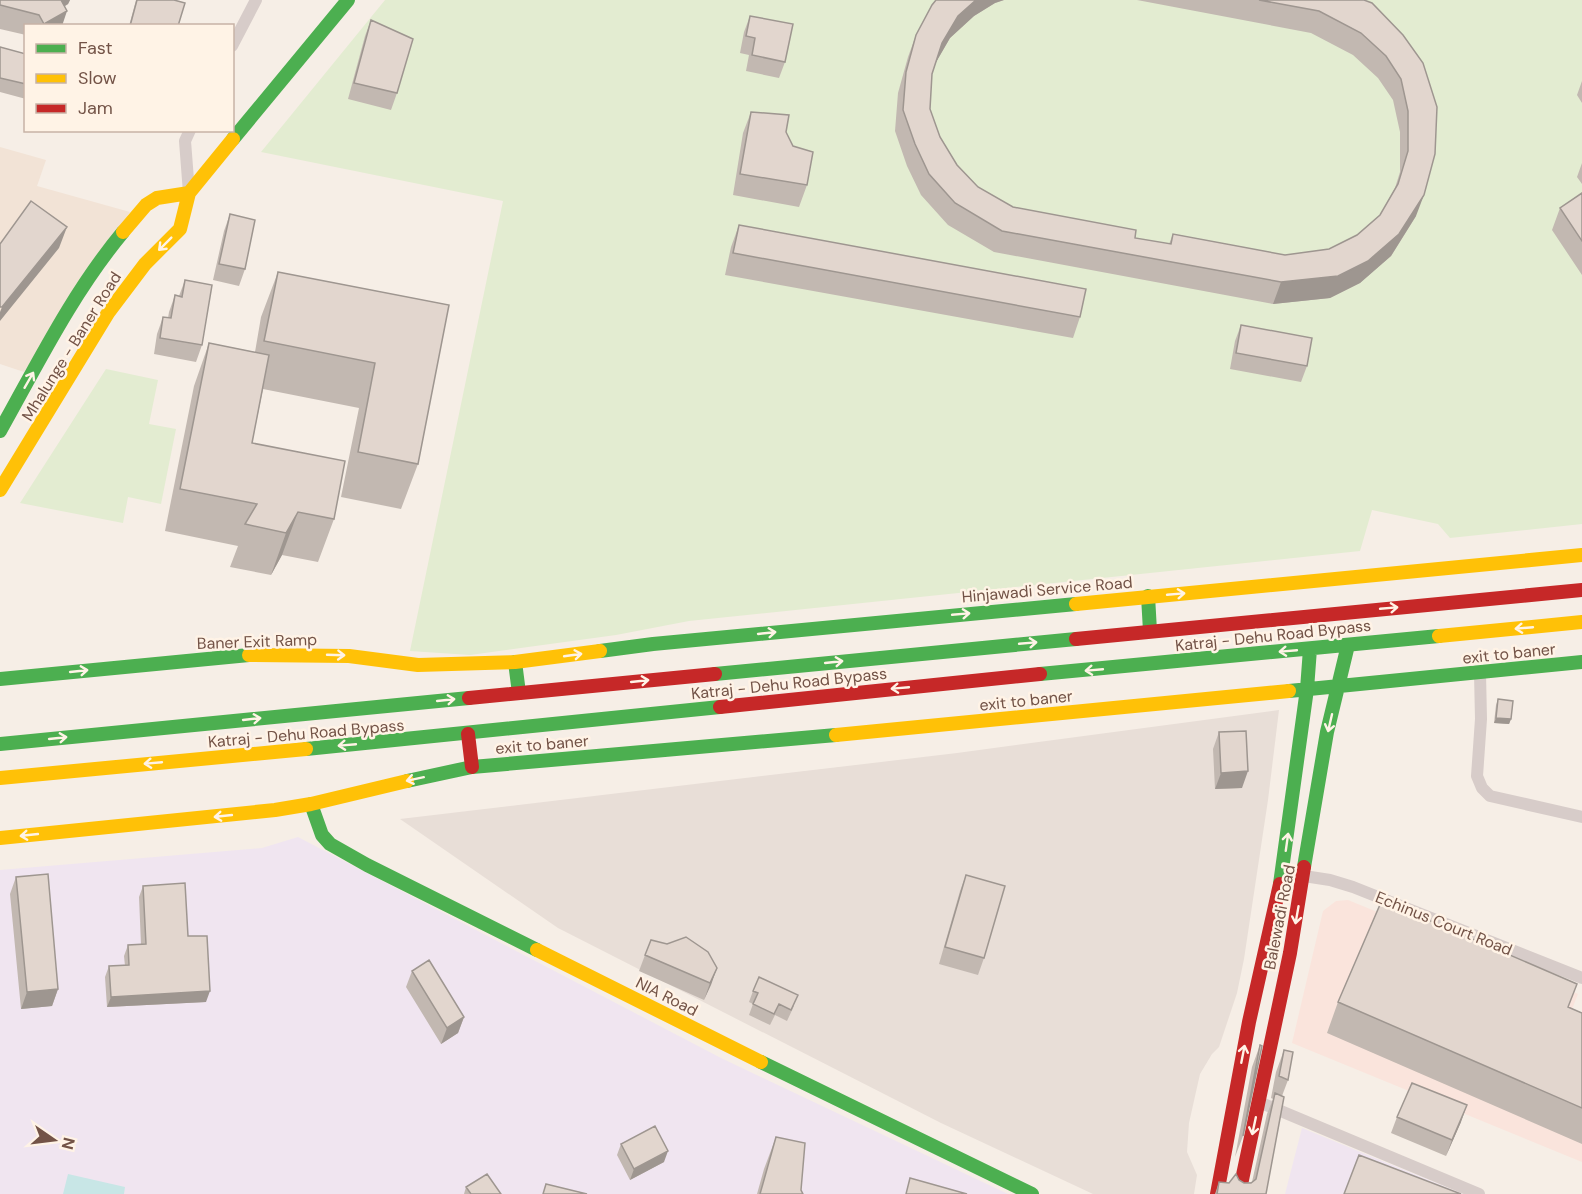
<svg xmlns="http://www.w3.org/2000/svg" width="1582" height="1194" viewBox="0 0 1582 1194" font-family="'DM Sans',sans-serif">
	<style>
		.residential { fill: #f2e3d6 }
		.commercial { fill: #fae4dc }
		.industrial { fill: #e8ded7 }
		.education { fill: #f0e5f0 }
		.green { fill: #e3ecd1 }
		.water { fill: #c8e6e6 }
		.lines { fill: none; stroke-linecap: round; stroke-linejoin: round }
		.street { stroke: #d7ccc9; stroke-width: 12 }
		.fast { stroke: #4caf50; stroke-width: 14 }
		.slow { stroke: #ffc107; stroke-width: 14 }
		.jam { stroke: #c62828; stroke-width: 14 }
		.wall { fill: #c2b8b1 }
		.shaded-wall { fill: #9e9690 }
		.building { fill: #e2d6ce; stroke: #9e9690; stroke-width: 1.5 }
		.oneway { stroke: #fff3e6 }
		.labels { text-anchor: middle; stroke-width: 5; stroke-linejoin: round; paint-order: stroke }
		.street-label { font-size: 16px; fill: #735347; stroke: #fff3e6 }
	</style>
	<rect width="100%" height="100%" fill="#f6eee6"/>
	<path class="residential" d="M0,147L46,160L37,186L130,212L24,372L0,364Z"/>
	<path class="commercial" d="M1348,900L1578,994L1569,1017L1582,1023V1162L1292,1043L1323,911L1336,901Z"/>
	<path class="industrial" d="M1279,710L1268,800L1244,959L1237,993L1219,1047L1212,1054L1200,1074L1189,1123L1187,1152L1197,1175L1194,1194H1093L941,1123L558,928L400,819L957,753Z"/>
	<path class="education" d="M298,837L721,1058L1008,1194H0V870L262,848Z
		M1302,1128L1463,1194H1285Z"/>
	<path class="green" d="M385,0H1582V524L1450,538L1438,524L1372,510L1360,551L689,621L616,635L470,655L410,651L503,201L261,152Z
		M106,369L158,380L149,424L176,429L161,504L128,497L123,523L20,503Z"/>
	<path class="water" d="M68,1174L125,1187L124,1194H63Z"/>
	<g class="lines">
		<path class="street" d="M232,46L256,0
			M189,193L185,141L190,130
			M1480,673L1481,719L1477,776L1482,788L1490,796L1582,817
			M1304,876L1330,880L1353,887L1582,978
			M1259,1102L1479,1194"/>
		<path class="fast" d="M233,139L348,0
			M0,431C38,363 73,292 123,232
			M1148,596L1150,631
			M600,651L653,644L1076,604
			M515,662L519,693
			M715,674L1076,639
			M1040,674L1439,636
			M0,679L249,655
			M1289,691L1582,662
			M0,744L469,698
			M306,749L720,707
			M407,781L472,767L836,735
			M311,804L322,835L330,844L367,865L537,950
			M1304,867L1327,732L1348,645
			M1280,884L1307,689L1310,649
			M761,1062L1032,1194"/>
		<path class="slow" d="M123,232L146,205L157,198L189,193
			M0,490L108,313L145,264L180,229L189,193L233,139
			M1076,604L1582,555
			M1439,636L1582,622
			M249,655L349,656L418,665L515,662L600,651
			M836,735L1289,691
			M0,778L306,749
			M0,838L275,810L311,804L407,781
			M537,950L761,1062"/>
		<path class="jam" d="M1076,639L1582,590
			M469,698L715,674
			M720,707L1040,674
			M468,734L472,767
			M1217,1194L1249,1022L1280,884
			M1239,1194L1290,953L1304,867"/>
	</g>
	<path class="wall" d="M0,0H70L68,4L64,7L62,26H26V35L0,29Z
		M136,0H174L178,26H129Z
		M936,0H1004L995,3L974,16L950,38L936,62L932,74L930,109L940,137L957,165L978,187L1013,207L1135,238L1169,244L1173,234L1285,255L1329,249L1357,235L1380,215L1395,188L1400,172V132L1393,100L1378,78L1353,55L1311,33L1137,0H1364L1403,35L1416,216L1391,256L1360,283L1330,298L1273,304L994,252L948,225L921,195L907,166L895,131L898,93L908,57L916,35Z
		M750,16L785,62L779,78L746,71L749,55L740,53L744,32Z
		M371,20L397,93L391,110L348,99L365,36Z
		M0,47L26,54V99L0,92Z
		M1582,81V103L1577,95Z
		M751,112L786,132L807,185L799,207L733,195L743,133Z
		M1582,163V184L1577,177Z
		M1582,193V275L1552,230L1560,208Z
		M230,214L245,269L239,286L213,280L224,231Z
		M739,225L1080,317L1073,338L725,275L731,247Z
		M278,272L449,305L418,464L401,509L341,497L359,408L263,389L252,443L334,519L318,562L282,555L271,575L230,567L238,546L165,531L194,386L209,343L255,352L261,317Z
		M185,280L202,345L196,362L154,354L157,334L163,317L168,318L169,312L175,295L179,296Z
		M1241,325L1307,366L1301,382L1230,369L1235,341Z
		M1498,699L1511,719L1509,724L1494,723L1496,705Z
		M1219,732L1242,788L1215,789L1213,749Z
		M966,875L984,958L978,975L939,964L960,891Z
		M16,877L58,989L52,1006L21,1009L10,894Z
		M143,886L188,936L206,1002L107,1007L105,977L109,966H125L124,956L128,945H141L139,897Z
		M645,955L717,968L704,1000L639,971Z
		M412,971L464,1017L458,1033L441,1044L406,987Z
		M753,991L794,1006L787,1021L775,1015L770,1025L749,1015L753,1004L749,1002Z
		M1338,1002L1569,1007L1582,1013V1144L1327,1033Z
		M1260,1045L1243,1136L1235,1157L1252,1067Z
		M1284,1050L1288,1080L1282,1096L1266,1194H1215L1219,1182L1229,1183L1239,1180L1244,1183L1252,1182L1267,1114L1273,1099L1271,1098L1276,1072Z
		M1397,1117L1461,1122L1446,1156L1391,1133Z
		M776,1137L801,1190L803,1194H757L764,1169Z
		M621,1144L664,1162L630,1180L617,1155Z
		M466,1187L501,1194H464Z"/>
	<path class="shaded-wall" d="M55,0H70L68,4L49,15Z
		M976,0H1004L995,3L974,16L950,38L935,64L942,43L958,16Z
		M67,11L62,26H44V24Z
		M1424,195L1416,216L1391,256L1360,283L1330,298L1273,304L1281,282Z
		M67,227L59,248L0,321V312L2,307Z
		M298,512L282,555L271,575L286,533Z
		M1496,718L1511,719L1509,724L1494,723Z
		M1248,771L1242,788L1215,789L1221,773Z
		M717,968L711,985L704,1000L710,983Z
		M58,989L52,1006L21,1009L27,992Z
		M210,991L206,1002L107,1007L111,997Z
		M464,1017L458,1033L441,1044L447,1028Z
		M1467,1105L1461,1122L1446,1156L1452,1140Z
		M668,1151L664,1162L630,1180L634,1169Z"/>
	<path class="building" d="M0,0H61L67,11L44,24L39,15L0,5Z
		M137,0H174L185,3L178,26H130Z
		M936,0H976L958,16L942,43L932,74L930,109L940,137L957,165L978,187L1013,207L1136,230L1135,238L1171,244L1173,234L1285,255L1329,249L1357,235L1380,215L1398,184L1408,151V111L1401,79L1386,56L1361,33L1319,11L1259,0H1364L1372,3L1403,35L1423,63L1437,107L1435,154L1424,195L1399,234L1368,261L1338,276L1281,282L1002,231L955,203L929,174L915,144L903,110L906,72L916,35L932,5Z
		M750,16L793,24L785,62L752,55L755,38L746,36Z
		M371,20L413,39L397,93L354,83Z
		M0,47L26,54V84L0,78Z
		M751,112L789,115L786,132L793,146L813,152L807,185L740,174Z
		M1582,193V241L1560,208Z
		M31,201L67,227L2,307H0V244Z
		M230,214L255,220L245,269L219,264Z
		M739,225L1086,289L1080,317L733,253Z
		M278,272L449,305L418,464L358,452L375,363L264,341Z
		M185,280L212,285L202,345L160,338L163,317L171,318L175,295L182,297Z
		M1241,325L1312,338L1307,366L1236,353Z
		M209,343L269,355L252,443L345,461L334,519L298,512L286,533L245,524L257,504L180,489Z
		M1498,699L1513,701L1511,719L1496,718Z
		M1246,731L1248,771L1221,773L1219,732Z
		M48,874L58,989L27,992L16,877Z
		M966,875L1005,886L984,958L945,947Z
		M185,883L188,936H207L210,991L111,997L109,966L129,965L128,945L146,944L143,886Z
		M1382,900L1577,984L1568,1007L1582,1013V1108L1338,1002Z
		M686,937L708,952L717,968L710,983L645,955L651,940L667,944Z
		M429,960L464,1017L447,1028L412,971Z
		M759,977L798,995L791,1010L779,1004L774,1014L753,1004L758,993L753,991Z
		M1260,1045L1262,1046L1243,1136Z
		M1284,1050L1293,1052L1288,1080L1279,1076Z
		M1412,1083L1467,1105L1452,1140L1397,1117Z
		M1275,1093L1284,1097L1266,1194H1217L1219,1182L1229,1183L1236,1174L1239,1180L1244,1183H1251L1256,1179Z
		M655,1126L668,1151L634,1169L621,1144Z
		M776,1137L805,1143L801,1190L803,1194H760Z
		M1359,1155L1461,1194H1344Z
		M487,1174L501,1194H471L466,1187Z
		M910,1178L967,1194H906Z
		M546,1184L587,1194H543Z"/>
	<defs><path id="oneway-shaft" d="M-6 0H5M1.5-3L5.5 0L1.5 3" fill="none" stroke-width="1.6" stroke-linecap="round" stroke-linejoin="round" transform="scale(1.5)"/></defs>
	<g class="oneway">
		<use href="#oneway-shaft" transform="translate(165 244) rotate(135)"/>
		<use href="#oneway-shaft" transform="translate(29 380) rotate(-60)"/>
		<use href="#oneway-shaft" transform="translate(1176 594) rotate(-5)"/>
		<use href="#oneway-shaft" transform="translate(1389 608) rotate(-5)"/>
		<use href="#oneway-shaft" transform="translate(961 614) rotate(-5)"/>
		<use href="#oneway-shaft" transform="translate(1524 628) rotate(175)"/>
		<use href="#oneway-shaft" transform="translate(767 633) rotate(-6)"/>
		<use href="#oneway-shaft" transform="translate(1028 643) rotate(-5)"/>
		<use href="#oneway-shaft" transform="translate(1288 651) rotate(175)"/>
		<use href="#oneway-shaft" transform="translate(336 655) rotate(2)"/>
		<use href="#oneway-shaft" transform="translate(573 655) rotate(-8)"/>
		<use href="#oneway-shaft" transform="translate(834 662) rotate(-6)"/>
		<use href="#oneway-shaft" transform="translate(1094 670) rotate(175)"/>
		<use href="#oneway-shaft" transform="translate(79 671) rotate(-6)"/>
		<use href="#oneway-shaft" transform="translate(640 681) rotate(-6)"/>
		<use href="#oneway-shaft" transform="translate(900 688) rotate(175)"/>
		<use href="#oneway-shaft" transform="translate(446 700) rotate(-6)"/>
		<use href="#oneway-shaft" transform="translate(252 719) rotate(-6)"/>
		<use href="#oneway-shaft" transform="translate(1330 723) rotate(103)"/>
		<use href="#oneway-shaft" transform="translate(58 738) rotate(-6)"/>
		<use href="#oneway-shaft" transform="translate(347 745) rotate(175)"/>
		<use href="#oneway-shaft" transform="translate(153 763) rotate(175)"/>
		<use href="#oneway-shaft" transform="translate(415 779) rotate(168)"/>
		<use href="#oneway-shaft" transform="translate(223 816) rotate(174)"/>
		<use href="#oneway-shaft" transform="translate(29 835) rotate(174)"/>
		<use href="#oneway-shaft" transform="translate(1287 842) rotate(-82)"/>
		<use href="#oneway-shaft" transform="translate(1297 915) rotate(100)"/>
		<use href="#oneway-shaft" transform="translate(1243 1054) rotate(-79)"/>
		<use href="#oneway-shaft" transform="translate(1254 1126) rotate(102)"/>
	</g>
	<g class="labels">
		<g class="street-label">
			<text transform="translate(71 346) rotate(-58)" y="6">Mhalunge - Baner Road</text>
			<text transform="translate(1047 589) rotate(-5)" y="6">Hinjawadi Service Road</text>
			<text transform="translate(1273 635) rotate(-6)" y="6">Katraj - Dehu Road Bypass</text>
			<text transform="translate(257 641) rotate(-2)" y="6">Baner Exit Ramp</text>
			<text transform="translate(1509 653) rotate(-6)" y="6">exit to baner</text>
			<text transform="translate(789 683) rotate(-6)" y="6">Katraj - Dehu Road Bypass</text>
			<text transform="translate(1026 700) rotate(-6)" y="6">exit to baner</text>
			<text transform="translate(306 733) rotate(-5)" y="6">Katraj - Dehu Road Bypass</text>
			<text transform="translate(542 744) rotate(-5)" y="6">exit to baner</text>
			<text transform="translate(1279 917) rotate(-79)" y="6">Balewadi Road</text>
			<text transform="translate(1444 923) rotate(22)" y="6">Echinus Court Road</text>
			<text transform="translate(667 996) rotate(27)" y="6">NIA Road</text>
		</g>
	</g>
	<rect x="24" y="24" width="210" height="108" fill="#fff3e6" stroke="#c7b3a6" stroke-width="1.5"/>
	<rect x="36" y="44" width="30" height="9" fill="#4caf50" stroke="#c7b3a6" stroke-width="1.5"/>
	<text x="78" y="54" font-size="18" fill="#735347">Fast</text>
	<rect x="36" y="74" width="30" height="9" fill="#ffc107" stroke="#c7b3a6" stroke-width="1.5"/>
	<text x="78" y="84" font-size="18" fill="#735347">Slow</text>
	<rect x="36" y="104" width="30" height="9" fill="#c62828" stroke="#c7b3a6" stroke-width="1.5"/>
	<text x="78" y="114" font-size="18" fill="#735347">Jam</text>
	<g transform="translate(54 1140) rotate(104)" stroke="#fff3e6" stroke-width="4.5" paint-order="stroke">
	<path d="M0-4.5L10 22L0 15L-10 22Z" fill="#735347"/>
	<text y="-9" font-size="16" font-weight="bold" text-anchor="middle" fill="#735347">N</text>
	</g>
</svg>
